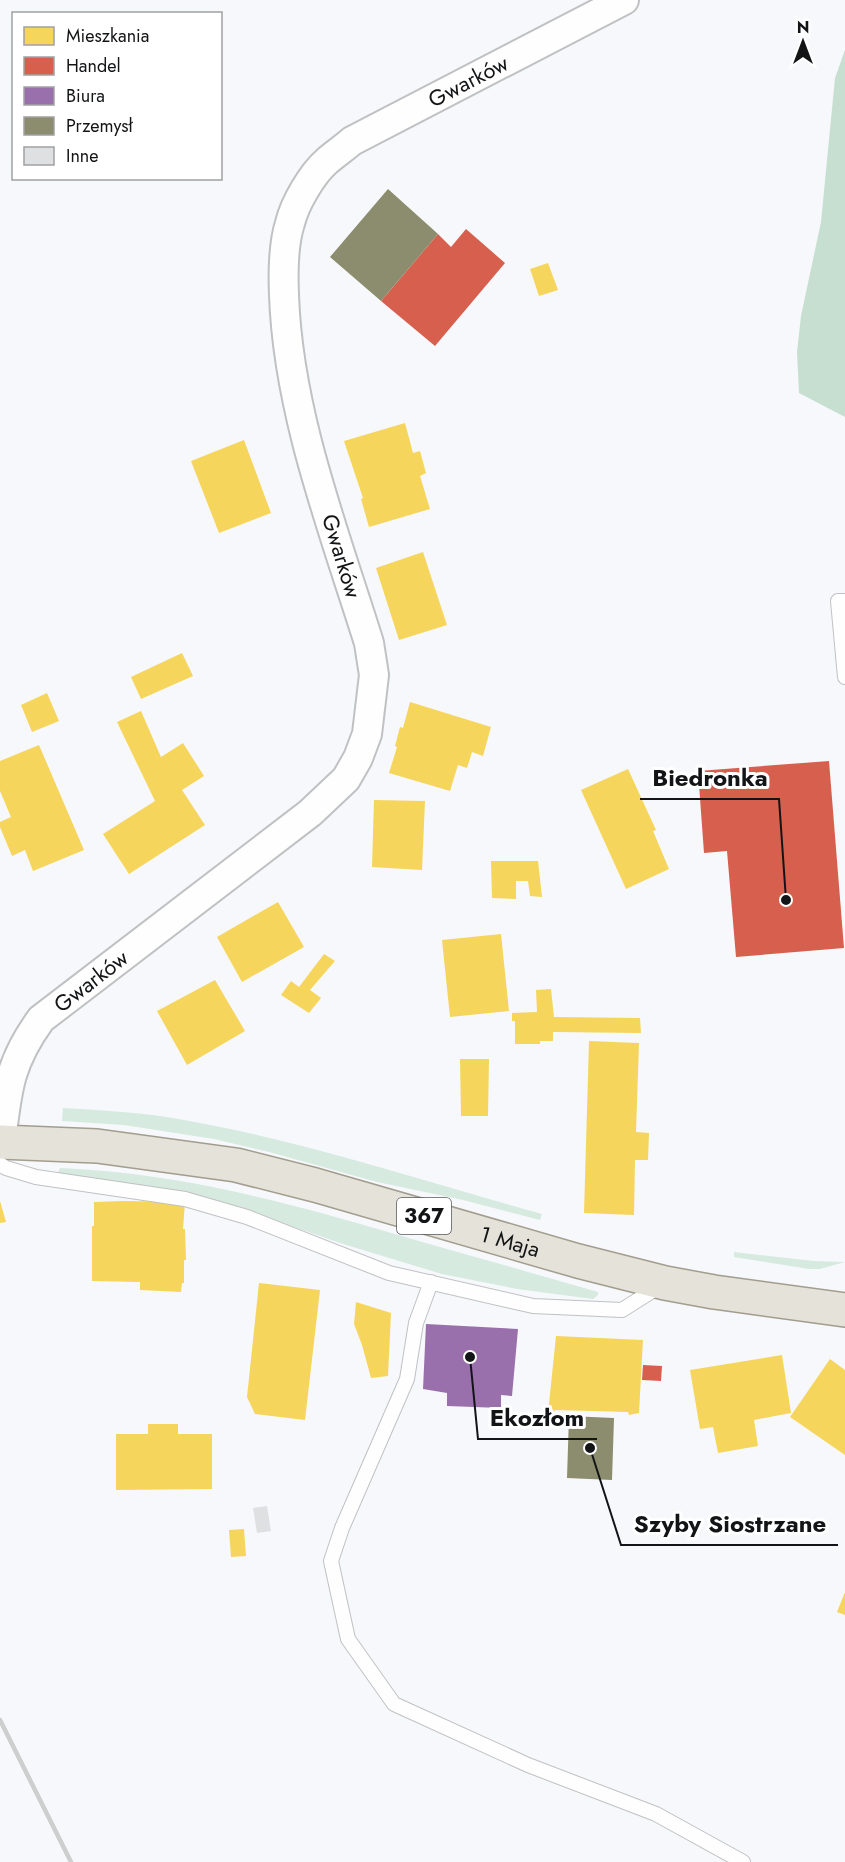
<svg xmlns="http://www.w3.org/2000/svg" width="845" height="1862" viewBox="0 0 845 1862" font-family="Jost,sans-serif">
	<style>
		.green { fill: #d7eadf }
		.forest { fill: #c6dfd0 }
		.homes { fill: #f6d55c }
		.shops { fill: #d6604d }
		.offices { fill: #9970ab }
		.industry { fill: #8c8c6e }
		.building { fill: #dfe0e2 }
		.lines { fill: none; stroke-linecap: round; stroke-linejoin: round }
		.service-casing { stroke: #c0c1c3; stroke-width: 16 }
		.minor-casing { stroke: #c0c1c3; stroke-width: 32 }
		.primary-casing { stroke: #a29d8e; stroke-width: 36 }
		.service { stroke: #fefefe; stroke-width: 14 }
		.minor { stroke: #fefefe; stroke-width: 28 }
		.primary { stroke: #e5e2d9; stroke-width: 33 }
		.rail { stroke: #cececf; stroke-width: 4.5 }
		.labels { text-anchor: middle; stroke-width: 6; stroke-linejoin: round; paint-order: stroke }
		.shield { fill: #fff; stroke: #5a5a5c; stroke-width: 1.5 }
		.shield-label { font-size: 21px; font-weight: bold; fill: #131416 }
		.street-label { font-size: 22px; fill: #131416; stroke: #fff }
		.leader { fill: none; stroke: #131416; stroke-width: 2 }
		.callout-dot { fill: #131416; stroke: #fff; stroke-width: 2 }
		.callout-label { font-size: 24px; text-anchor: middle; font-weight: bold; fill: #131416; stroke: #fff; stroke-width: 6; stroke-linejoin: round; paint-order: stroke }
	</style>
	<rect width="100%" height="100%" fill="#f6f8fb"/>
	<path class="green" d="M63,1108C98,1110 133,1112 167,1117C295,1138 418,1180 542,1214L540,1220L463,1200L377,1182L269,1152L214,1139L124,1125L62,1121Z
		M60,1168C186,1173 300,1206 419,1241C479,1258 539,1275 598,1292V1295L593,1299L517,1289L442,1274L343,1244L257,1214L57,1175Z
		M734,1252L814,1261L845,1262L820,1269H809L734,1257Z"/>
	<path class="forest" d="M845,50V417L799,393L797,352L801,316L821,222L835,78Z"/>
	<path class="homes" d="M548,263L558,290L539,296L530,269Z
		M405,423L413,453L420,451L426,473L420,476L430,509L369,527L361,499L363,498L344,441Z
		M244,440L271,513L219,533L191,461Z
		M423,552L447,625L399,640L376,568Z
		M182,653L193,676L141,699L131,677Z
		M47,693L59,721L32,732L21,705Z
		M410,702L491,727L483,756L472,752L467,768L458,765L450,791L389,773L397,747L395,746L400,727L403,728Z
		M141,711L161,757L183,743L204,776L182,790L205,825L129,874L103,834L155,801L117,722Z
		M39,745L84,850L33,871L25,850L12,856L0,827V822L11,817L0,791V761Z
		M628,769L656,830L653,831L669,869L626,889L581,790Z
		M374,800L425,801L422,870L372,867Z
		M491,861H538L542,897L530,896L528,881H516V899L492,898Z
		M278,902L304,947L242,982L217,937Z
		M501,934L509,1011L450,1017L442,940Z
		M324,954L335,961L310,990L321,998L309,1013L281,995L291,981L299,987Z
		M215,980L245,1031L187,1065L157,1011Z
		M551,989L554,1017L640,1018L641,1033L553,1032V1041H540V1044H515V1021H512V1013L537,1012L536,990Z
		M589,1041L639,1043L636,1132L649,1133L648,1160H635L634,1215L584,1213Z
		M460,1059H489L488,1116H461Z
		M0,1201L6,1222L0,1223Z
		M123,1201L185,1202L183,1229H185L186,1260H184V1283H182L181,1292L140,1290V1282L92,1281V1226H94V1202Z
		M259,1283L320,1290L305,1420L255,1414L247,1397Z
		M356,1302L391,1313L388,1376L371,1378L362,1345L354,1324Z
		M556,1336L643,1340L639,1413L629,1415L628,1412L555,1410L554,1413H548Z
		M782,1355L791,1413L754,1420L758,1446L718,1453L713,1427L700,1429L690,1370Z
		M830,1359L845,1370V1455L790,1417Z
		M148,1424H178V1434H212V1489L116,1490V1434H148Z
		M244,1529L246,1556L231,1557L229,1530Z
		M845,1592V1615L837,1612Z"/>
	<path class="shops" d="M466,229L505,263L435,346L381,301L438,234L451,247Z
		M829,761L844,948L736,957L727,851L704,853L698,771Z
		M643,1365L662,1366L661,1381L642,1380Z"/>
	<path class="offices" d="M426,1324L518,1329L512,1396L501,1395V1408L447,1406V1393L423,1389Z"/>
	<path class="industry" d="M388,189L438,234L381,301L330,257Z
		M569,1416L614,1418L612,1480L567,1478Z"/>
	<path class="building" d="M267,1506L271,1531L257,1533L253,1508Z"/>
	<g class="lines">
		<defs>
			<path id="service" d="M845,601H838L845,677
				M0,1164L6,1168L36,1177L185,1199L247,1217L389,1273L533,1306L622,1310L660,1286
				M431,1282L416,1323L407,1379L342,1528L331,1561L348,1639L394,1704L528,1765L656,1814L743,1862"/>
			<g id="minor">
				<path id="s1" d="M1,1142C7,1090 9,1063 41,1019L310,813L346,779L358,758L367,734L374,675L369,643C334,531 288,413 284,295C283,272 283,245 290,223C295,203 312,174 327,161C335,154 344,148 352,141L624,0"/>
			</g>
			<g id="primary">
				<path id="s2" d="M0,1142L97,1146L236,1165L315,1185L578,1261L665,1283L714,1292L845,1310"/>
			</g>
		</defs>
		<use href="#service" class="service-casing"/>
		<use href="#minor" class="minor-casing"/>
		<use href="#primary" class="primary-casing"/>
		<use href="#service" class="service"/>
		<use href="#minor" class="minor"/>
		<use href="#primary" class="primary"/>
		<path class="rail" d="M0,1720L71,1862"/>
	</g>
	<g class="labels">
		<rect class="shield" x="397" y="1198" width="54" height="36" rx="4.5"/>
		<g class="shield-label">
			<text x="424" y="1223">367</text>
		</g>
		<g class="street-label">
			<text dy="8" stroke="none"><textPath href="#s1" startOffset="1329">Gwarków</textPath></text>
			<text transform="translate(342 556) rotate(73)" y="8">Gwarków</text>
			<text dy="8" stroke="none"><textPath href="#s1" startOffset="194">Gwarków</textPath></text>
			<text dy="8" stroke="none"><textPath href="#s2" startOffset="522">1 Maja</textPath></text>
		</g>
	</g>
	<path class="leader" d="M786 900L779 799H640M470 1357L478 1439H597M590 1448L621 1545H838"/>
	<g class="callout-dot">
		<circle cx="786" cy="900" r="6"/>
		<circle cx="470" cy="1357" r="6"/>
		<circle cx="590" cy="1448" r="6"/>
	</g>
	<g class="callout-label">
		<text x="710" y="786">Biedronka</text>
		<text x="537" y="1426">Ekozłom</text>
		<text x="730" y="1532">Szyby Siostrzane</text>
	</g>
	<rect x="12" y="12" width="210" height="168" fill="#ffffff" stroke="#a1a1a2" stroke-width="1.5"/>
	<rect x="24" y="27" width="30" height="18" fill="#f6d55c" stroke="#a1a1a2" stroke-width="1.5"/>
	<text x="66" y="42" font-size="18" fill="#131416">Mieszkania</text>
	<rect x="24" y="57" width="30" height="18" fill="#d6604d" stroke="#a1a1a2" stroke-width="1.5"/>
	<text x="66" y="72" font-size="18" fill="#131416">Handel</text>
	<rect x="24" y="87" width="30" height="18" fill="#9970ab" stroke="#a1a1a2" stroke-width="1.5"/>
	<text x="66" y="102" font-size="18" fill="#131416">Biura</text>
	<rect x="24" y="117" width="30" height="18" fill="#8c8c6e" stroke="#a1a1a2" stroke-width="1.5"/>
	<text x="66" y="132" font-size="18" fill="#131416">Przemysł</text>
	<rect x="24" y="147" width="30" height="18" fill="#dfe0e2" stroke="#a1a1a2" stroke-width="1.5"/>
	<text x="66" y="162" font-size="18" fill="#131416">Inne</text>
	<g transform="translate(803 42)" stroke="#ffffff" stroke-width="4.5" paint-order="stroke">
	<path d="M0-4.5L10 22L0 15L-10 22Z" fill="#131416"/>
	<text y="-9" font-size="16" font-weight="bold" text-anchor="middle" fill="#131416">N</text>
	</g>
</svg>
